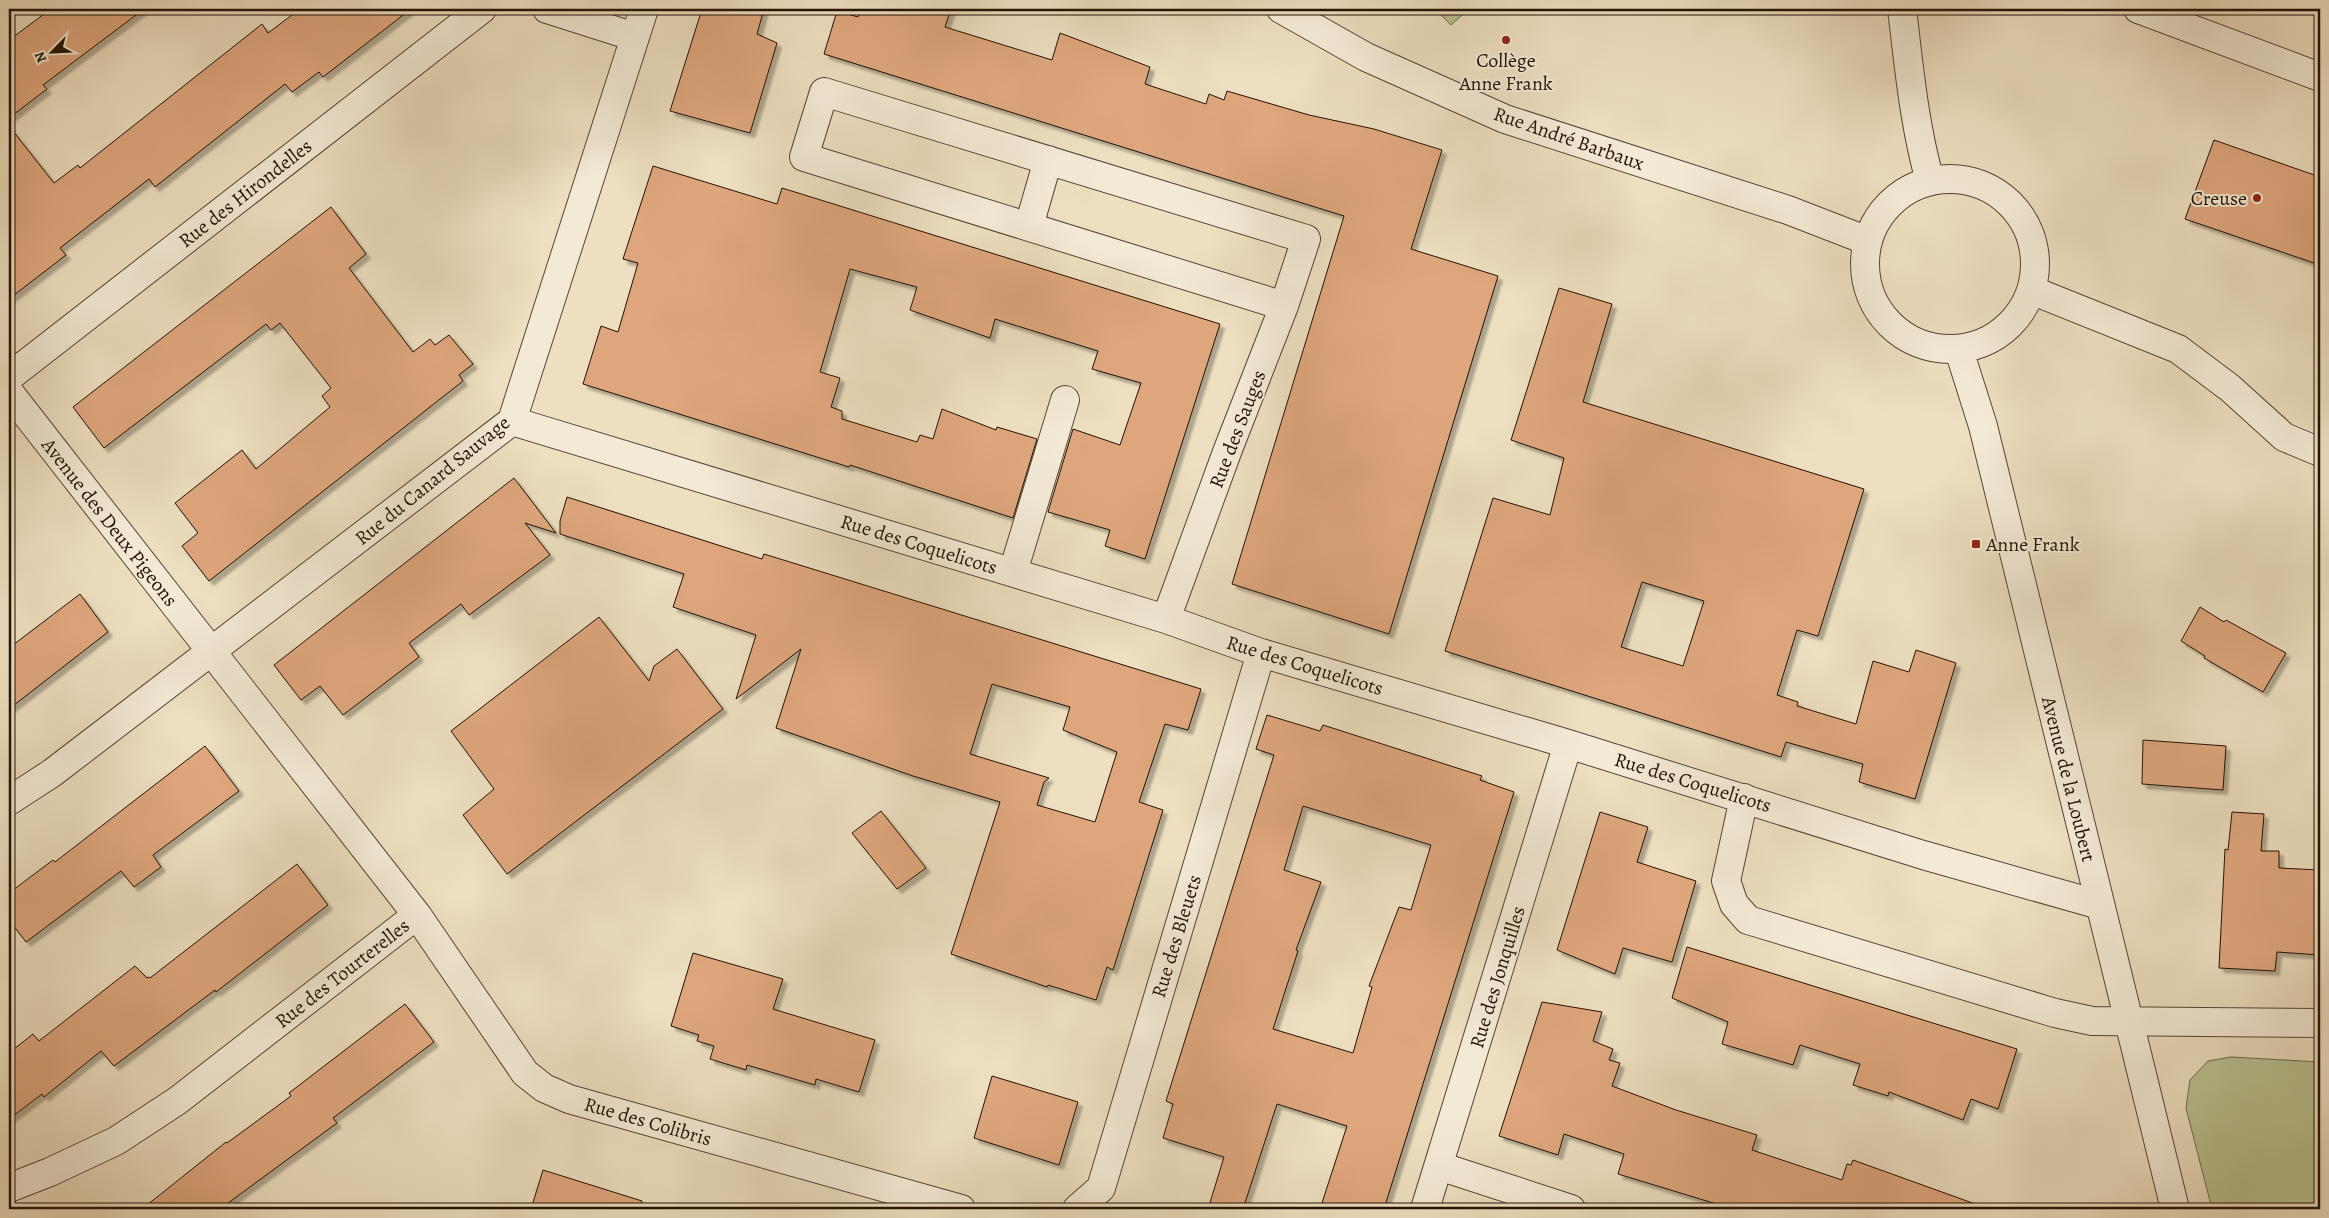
<svg xmlns="http://www.w3.org/2000/svg" width="2329" height="1218" viewBox="0 0 2329 1218" font-family="Alegreya,serif">
	<style>
		.green { fill: #b9c191; stroke: #6e6a4b }
		.building { fill: #dfa67d; stroke: #221205; fill-rule: evenodd; filter: url(#shadow) }
		.lines { fill: none; stroke-linecap: round; stroke-linejoin: round }
		.minor-casing { stroke: #554534; stroke-width: 30 }
		.tertiary-casing { stroke: #554534; stroke-width: 30 }
		.minor { stroke: #f3ead6; stroke-width: 28 }
		.tertiary { stroke: #f3ead6; stroke-width: 28 }
		.poi-dot { fill: #8f2418; stroke: #f3ead6; stroke-width: 2 }
		.labels { text-anchor: middle; stroke-width: 4; stroke-linejoin: round; paint-order: stroke }
		.poi-label { font-size: 20px; fill: #221205; stroke: #f3ead6 }
		.street-label { font-size: 20px; fill: #221205; stroke: #f3ead6 }
	</style>
	<defs>
		<filter id="shadow"><feDropShadow dx="4.5" dy="4.5" stdDeviation="1" flood-color="#0004"/></filter>
	</defs>
	<rect width="100%" height="100%" fill="#eddfc0"/>
	<filter id="stains"><feTurbulence type="fractalNoise" baseFrequency=".004" numOctaves="4"/><feColorMatrix values="0 0 0 0 .2 0 0 0 0 .09 0 0 0 0 .02 0 0 0 .5 -.17"/></filter>
	<radialGradient id="worn" r=".72"><stop offset=".6" stop-color="#630" stop-opacity="0"/><stop offset="1" stop-color="#630" stop-opacity=".3"/></radialGradient>
	<path class="green" d="M1435,9H1469L1451,25Z
		M2231,1057L2320,1062V1209H2212L2186,1108L2190,1080L2208,1061Z"/>
	<path class="building" d="M51,9H144L43,85L47,89L9,118V40Z
		M300,9H411L323,77L319,72L292,92L285,84L155,187L149,179L60,248L66,255L9,299V126L54,183L78,165L80,168L262,24L268,33Z
		M702,9H764L757,34L777,43L750,133L670,111Z
		M861,9H951L945,27L1052,60L1060,33L1150,67L1145,84L1206,104L1209,94L1224,100L1227,91L1309,115L1374,129L1442,150L1411,249L1498,276L1389,634L1232,584L1344,216L824,54L837,11L858,17Z
		M2214,140L2320,177V265L2185,219Z
		M653,166L777,204L782,188L1220,324L1145,559L1105,546L1110,530L1048,512L1073,429L1120,445L1141,383L1092,369L1098,351L995,319L990,338L910,310L917,287L850,269L820,372L840,378L831,407L842,411V419L917,442L920,435L933,439L942,409L996,430L997,427L1037,439L1013,518L850,465L849,467L583,384L601,326L618,332L638,263L623,259Z
		M331,207L366,254L349,268L413,352L430,339L435,345L449,335L473,364L459,375L463,381L209,581L182,546L198,533L175,503L242,450L256,469L330,407L322,396L331,388L280,323L271,330L266,324L104,448L73,407Z
		M1559,288L1612,304L1583,402L1864,489L1818,636L1797,630L1777,695L1798,702L1797,706L1856,724L1873,661L1909,672L1916,650L1956,663L1915,799L1859,782L1863,764L1786,742L1781,757L1445,651L1493,498L1550,515L1564,458L1511,440ZM1642,582L1704,601L1683,666L1621,647Z
		M514,478L556,533L525,523L550,555L469,615L461,604L409,643L419,657L343,715L320,686L301,700L274,665Z
		M567,497L762,559L764,554L1201,689L1188,730L1165,724L1139,802L1163,810L1113,970L1107,967L1096,1000L1048,985L1047,987L951,954L1000,802L913,776L776,728L801,649L736,699L756,635L673,607L684,574L560,534V521ZM992,684L1070,707L1063,730L1117,752L1095,822L1037,805L1044,782L1049,778L970,754Z
		M80,594L108,632L9,709V648Z
		M2200,607L2224,622L2226,620L2286,653L2263,692L2204,658L2205,656L2181,641Z
		M599,617L649,681L654,666L677,649L723,709L507,874L463,815L494,789L451,731Z
		M1267,715L1320,731L1323,725L1482,776L1480,780L1514,792L1384,1209H1320L1347,1126L1277,1104L1243,1209H1208L1224,1157L1163,1138L1173,1104L1166,1101L1274,755L1256,749ZM1303,806L1431,845L1411,910L1399,907L1369,986L1372,987L1353,1053L1273,1029L1298,951L1296,950L1321,882L1284,870Z
		M2143,740L2226,746L2223,790L2142,784Z
		M205,746L239,791L153,855L161,867L134,887L121,871L26,942L9,920V893L53,860L55,862Z
		M881,811L926,868L897,889L852,833Z
		M1600,812L1648,827L1637,862L1696,881L1672,962L1623,948L1615,974L1557,950Z
		M2232,812L2264,814L2261,851H2279V868L2320,870V955L2277,952L2275,971L2219,968L2225,849L2228,850Z
		M297,864L328,905L216,992L215,990L114,1066L101,1051L44,1097L42,1094L9,1119V1053L33,1034L39,1041L135,966L147,978L149,977L150,978Z
		M1687,947L2017,1049L1998,1109L1971,1099L1963,1120L1889,1092L1888,1096L1853,1085L1860,1064L1800,1045L1793,1065L1722,1044L1728,1022L1672,998Z
		M693,953L783,979L773,1009L875,1040L859,1092L816,1079L815,1085L747,1065L746,1070L710,1059L714,1046L697,1041L699,1035L671,1026Z
		M1542,1002L1602,1012L1593,1041L1613,1049L1609,1060L1620,1063L1612,1086L1676,1110L1757,1135L1752,1150L1842,1180L1847,1164L1851,1165L1853,1160L1978,1205L1977,1209H1733L1618,1174L1624,1154L1564,1134L1558,1155L1499,1136Z
		M405,1004L434,1042L333,1118L337,1123L220,1209H142L226,1142L227,1143L291,1096L289,1093Z
		M992,1076L1078,1102L1059,1165L974,1138Z
		M543,1170L642,1201L641,1209H531Z"/>
	<g class="lines">
		<defs>
			<path id="minor" d="M547,9L635,37
				M2138,9L2320,77
				M1029,226L1048,160
				M9,377L482,9
				M9,392L417,915L177,1101L116,1141L50,1172L9,1188
				M512,421L1166,619L1261,653L1568,744L1923,855L2100,905
				M1013,572L1065,400
				M1166,619L1227,452L1284,306L1306,239L824,92L804,157L1284,306
				M1744,798L1726,881L1734,904L1748,920L2055,1013L2092,1021L2320,1023
				M9,801L52,773L512,421L644,9
				M417,915L525,1073L544,1088L569,1099L961,1209
				M1439,1166L1571,1209
				M1077,1209L1101,1188L1261,653
				M1425,1209L1568,744"/>
			<path id="tertiary" d="M1281,9L1366,57L1505,119L1788,210L1868,241
				M1902,9C1909,67 1914,124 1930,181
				M1865 264a85 85 0 1 1 170 0a85 85 0 1 1-170 0Z
				M2031,290L2178,349L2230,388L2284,437L2320,452
				M1959,350L1983,426L2175,1209"/>
		</defs>
		<use href="#minor" class="minor-casing"/>
		<use href="#tertiary" class="tertiary-casing"/>
		<use href="#minor" class="minor"/>
		<use href="#tertiary" class="tertiary"/>
	</g>
	<g class="poi-dot">
		<circle cx="1506" cy="40" r="5"/>
		<circle cx="2257" cy="198" r="5"/>
		<rect x="1971" y="539" width="10" height="10" rx="2.5"/>
	</g>
	<g class="labels">
		<g class="poi-label">
			<text x="1506" y="67">Collège<tspan x="1506" dy="23">Anne Frank</tspan></text>
			<text x="2247" y="205" text-anchor="end">Creuse</text>
			<text x="1986" y="551" text-anchor="start">Anne Frank</text>
		</g>
		<g class="street-label">
			<text transform="translate(1569 138) rotate(19)" y="7">Rue André Barbaux</text>
			<text transform="translate(245 193) rotate(-38)" y="7">Rue des Hirondelles</text>
			<text transform="translate(1237 429) rotate(-69)" y="7">Rue des Sauges</text>
			<text transform="translate(432 480) rotate(-39)" y="7">Rue du Canard Sauvage</text>
			<text transform="translate(110 522) rotate(52)" y="7">Avenue des Deux Pigeons</text>
			<text transform="translate(919 544) rotate(17)" y="7">Rue des Coquelicots</text>
			<text transform="translate(1305 665) rotate(17)" y="7">Rue des Coquelicots</text>
			<text transform="translate(2069 779) rotate(76)" y="7">Avenue de la Loubert</text>
			<text transform="translate(1693 782) rotate(17)" y="7">Rue des Coquelicots</text>
			<text transform="translate(1176 936) rotate(-73)" y="7">Rue des Bleuets</text>
			<text transform="translate(342 973) rotate(-38)" y="7">Rue des Tourterelles</text>
			<text transform="translate(1497 977) rotate(-73)" y="7">Rue des Jonquilles</text>
			<text transform="translate(648 1121) rotate(16)" y="7">Rue des Colibris</text>
		</g>
	</g>
	<rect width="2329" height="1218" fill="none" stroke="#eddfc0" stroke-width="30"/>
	<rect x="10" y="10" width="2309" height="1198" fill="none" stroke="#221205" stroke-width="2.5"/>
	<rect x="15" y="15" width="2299" height="1188" fill="none" stroke="#221205"/>
	<g transform="translate(52 52) rotate(246)" stroke="#f3ead6" stroke-width="4" paint-order="stroke">
	<path d="M0-4L9 19L0 12L-9 19Z" fill="#221205"/>
	<text y="-8" font-size="14" font-weight="bold" text-anchor="middle" fill="#221205">N</text>
	</g>
	<rect width="100%" height="100%" filter="url(#stains)"/>
	<rect width="100%" height="100%" fill="url(#worn)"/>
</svg>
